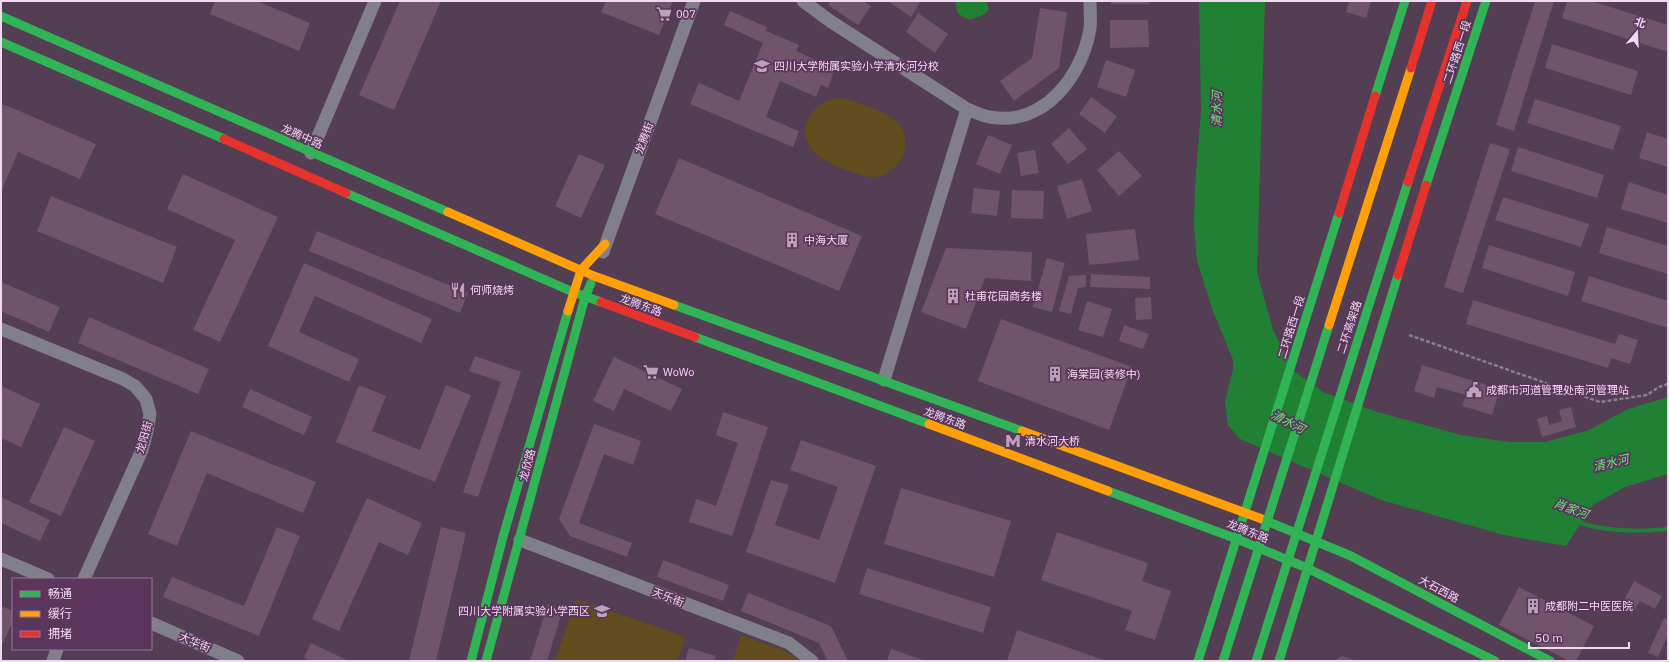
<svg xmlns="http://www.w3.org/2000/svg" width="1669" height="662" viewBox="0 0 1669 662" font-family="'IBM Plex Sans','Noto Sans SC',sans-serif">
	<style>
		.green { fill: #634d1e }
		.water { fill: #208033 }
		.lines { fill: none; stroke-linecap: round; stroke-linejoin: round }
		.stream { stroke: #208033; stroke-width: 4 }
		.building { fill: #70546a }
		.path { stroke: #847f8a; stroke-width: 2.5; stroke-dasharray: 4 2; stroke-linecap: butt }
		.street { stroke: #817f8a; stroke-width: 13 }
		.fast { stroke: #30b455; stroke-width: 9 }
		.slow { stroke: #ff9f0a; stroke-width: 9 }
		.jam { stroke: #e5322d; stroke-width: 9 }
		.fast-bridge { stroke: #30b455; stroke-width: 9 }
		.slow-bridge { stroke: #ff9f0a; stroke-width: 9 }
		.jam-bridge { stroke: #e5322d; stroke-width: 9 }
		.labels { text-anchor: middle; stroke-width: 3.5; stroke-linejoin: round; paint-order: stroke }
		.poi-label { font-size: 11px; fill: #f1daf1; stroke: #5b355c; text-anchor: start }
		.street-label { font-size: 11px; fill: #f1daf1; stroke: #5b355c }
		.water-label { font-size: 12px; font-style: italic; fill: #6be579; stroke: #5b355c }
	</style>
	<rect width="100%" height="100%" fill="#533e53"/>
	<path class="green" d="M838,98C853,100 889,112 899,124C916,144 898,177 873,177C858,176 822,162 813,151C794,128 813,102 838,98Z
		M576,599L685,637L677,661H555Z
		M741,635L785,651L801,661H733Z"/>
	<path class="water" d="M955,1H986L989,9L985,14L970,20L958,14Z
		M1199,1H1265L1257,272L1273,330L1294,371L1323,392L1374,411L1461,435L1510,442H1545L1589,430L1628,409L1668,397V474L1625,487L1593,505L1566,546L1504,535L1381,500L1240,439L1228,425L1225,401L1233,370V360L1213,311L1197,261L1194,225L1195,186L1201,111Z"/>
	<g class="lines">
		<path class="stream" d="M1577,522C1606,532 1638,532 1668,529"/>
	</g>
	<path class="building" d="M215,1H257L310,23L299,51L210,14Z
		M400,1H441L394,110L359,95Z
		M606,1H673L659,35L601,12Z
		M831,1H863L871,6L858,25L828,5Z
		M888,1H921L911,17Z
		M1111,1H1149V4H1111Z
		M1349,1H1371L1366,18L1346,12Z
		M1535,1H1554L1514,131L1496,125Z
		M1567,1H1591L1668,25V52L1562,18Z
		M1040,8L1067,12L1059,68L1014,101L1000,81L1032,58Z
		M730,11L767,27L766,31L799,45L796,51L828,65L827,69L834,71L828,88L821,85L816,97L780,81L766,117L799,131L793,147L690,104L699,83L739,101L763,43L724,25Z
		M918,13L948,34L935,53L906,32Z
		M1110,20H1148L1149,47L1110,48Z
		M1552,44L1638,71L1631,95L1545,68Z
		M1106,60L1135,70L1126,97L1097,87Z
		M1091,97L1117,116L1105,133L1079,114Z
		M1535,99L1621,126L1613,150L1527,123Z
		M3,104L96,144L80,179L18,152L1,192V109Z
		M1069,128L1087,149L1068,164L1051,144Z
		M1647,132L1668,139V167L1639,158Z
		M988,135L1012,145L1000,174L976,164Z
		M1490,143L1510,149L1463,293L1444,287Z
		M1518,147L1604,175L1597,198L1511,171Z
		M1035,150L1039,173L1021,176L1017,153Z
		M1119,151L1142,176L1119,196L1097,170Z
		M579,154L605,165L581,218L555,206Z
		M679,158L862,236L839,291L655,214Z
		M183,174L278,217L220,342L193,330L235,240L167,209Z
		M1082,179L1092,211L1067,219L1057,186Z
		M1629,182L1668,195V223L1621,209Z
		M974,188L1000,191L997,216L971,213Z
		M1012,190L1044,191L1043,219L1011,218Z
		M51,196L177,247L163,283L37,231Z
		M1503,197L1589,224L1581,247L1495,220Z
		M1607,227L1668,246V274L1599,253Z
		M1135,229L1139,260L1089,265L1086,234Z
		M317,231L468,293L460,313L309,251Z
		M1489,245L1575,272L1568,296L1482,268Z
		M946,248L1032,252L1031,281L985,278L966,329L921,312Z
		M1047,258L1065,263L1052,312L1033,307Z
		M304,263L432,319L421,343L315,296L299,332L359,359L349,382L268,346Z
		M1091,274L1150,277V289L1090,287Z
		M1086,275V287L1078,288L1071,314L1059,311L1069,276Z
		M1589,276L1668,301V328L1581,301Z
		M1,282L60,307L49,332L1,311Z
		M1151,297L1152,319L1136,320L1135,298Z
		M1473,300L1615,344L1619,334L1638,340L1630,364L1611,358L1608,368L1466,324Z
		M1087,301L1112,309L1103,337L1078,330Z
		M89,317L209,369L198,394L78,343Z
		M1001,319L1132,367L1109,430L978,381Z
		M1124,325L1149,334L1143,349L1119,341Z
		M475,356L521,372L478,497L463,492L501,382L469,371Z
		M614,357L682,389L671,411L624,389L614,411L593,401Z
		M1422,365L1500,389L1492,415L1462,406L1466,395L1437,387L1434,398L1414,391Z
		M359,385L386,396L372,431L420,450L446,385L471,395L435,482L336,442Z
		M1,386L40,404L21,447L1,438Z
		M250,389L312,417L304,435L242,407Z
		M1571,407L1576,427L1542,437L1537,419L1547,416L1549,425L1562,421L1559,410Z
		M723,412L768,427L732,536L689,522L696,499L716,506L738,443L716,435Z
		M594,424L641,441L633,465L604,454L579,523L632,543L627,557L570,536L559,519Z
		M64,427L95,441L61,516L29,502Z
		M191,431L316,482L303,513L207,473L177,546L148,534Z
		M801,440L876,466L835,583L746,552L771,480L789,485L775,525L819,540L838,487L790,470Z
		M901,488L1011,521L994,577L884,544Z
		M1,497L50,520L40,541L1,523Z
		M367,498L422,523L408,555L379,542L339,631L312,619Z
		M277,527L300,536L259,636L163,597L172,577L244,606Z
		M441,527L466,533L436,661H409Z
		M1057,532L1148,563L1142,581L1171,591L1155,640L1125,630L1132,611L1041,580Z
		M663,560L729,585L723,601L657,577Z
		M867,568L991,607L983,633L859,594Z
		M1634,581L1662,596L1655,609L1640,601L1632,614L1620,608Z
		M1519,587L1594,626L1576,661H1569L1499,625Z
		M748,593L831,626L848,661H828L819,643L741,611Z
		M548,604L563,609L547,661H530Z
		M1,606L13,611V621L3,643L1,642Z
		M1664,618L1668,620V635L1658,657L1648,653Z
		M1017,630L1107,661H1007Z
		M311,643L349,661H310L304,658Z
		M689,648L716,656L714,661H685Z
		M891,649L926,661H887Z
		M1342,656L1357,661H1334Z"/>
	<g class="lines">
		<path class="path" d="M1409,335L1600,402L1647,395L1659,387L1668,384"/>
		<path class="street" d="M803,1L830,21L967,109
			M311,153L375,1
			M603,252L694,1
			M1,329L123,379L135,386L146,399L150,414L147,431L142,450L84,579
			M884,380L967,109C975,112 983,116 990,117C1044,127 1082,76 1090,29C1091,20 1090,10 1090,1
			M520,540L789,643L812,661
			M1,559L48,579
			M151,623L238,661
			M53,661L57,649"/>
		<path class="fast" d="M1,16L448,212
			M1,42L224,139
			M1375,96L1405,1
			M1426,185L1486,1
			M346,193L573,292L601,302
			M674,305L1022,431
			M695,337L929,424
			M1108,491L1237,539L1307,568L1495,661
			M1262,519L1351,556L1550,661
			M471,661L503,537L568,311
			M486,661L585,297L591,283
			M1198,661L1339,213
			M1279,661L1398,275"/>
		<path class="slow" d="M448,212L594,276L674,305
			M568,311L581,270L605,244
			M929,424L1108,491
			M1022,431L1262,519"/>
		<path class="jam" d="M224,139L346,193
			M1339,213L1375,96
			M1398,275L1426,185
			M601,302L695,337"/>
		<path class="fast-bridge" d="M1223,661L1329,325
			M1256,661L1408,182"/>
		<path class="slow-bridge" d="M1329,325L1411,68"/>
		<path class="jam-bridge" d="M1411,68L1432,1
			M1408,182L1467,1"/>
	</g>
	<defs>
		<symbol id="supermarket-bare" viewBox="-9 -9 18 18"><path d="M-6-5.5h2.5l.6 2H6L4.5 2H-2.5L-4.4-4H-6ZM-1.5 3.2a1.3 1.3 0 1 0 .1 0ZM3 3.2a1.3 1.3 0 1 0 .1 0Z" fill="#baa3ba" stroke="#5b355c" stroke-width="2.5" paint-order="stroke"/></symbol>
		<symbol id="school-bare" viewBox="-9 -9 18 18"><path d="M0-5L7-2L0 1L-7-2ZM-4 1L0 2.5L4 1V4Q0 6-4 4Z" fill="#baa3ba" stroke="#5b355c" stroke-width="2.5" paint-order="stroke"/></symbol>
		<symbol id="building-bare" viewBox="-9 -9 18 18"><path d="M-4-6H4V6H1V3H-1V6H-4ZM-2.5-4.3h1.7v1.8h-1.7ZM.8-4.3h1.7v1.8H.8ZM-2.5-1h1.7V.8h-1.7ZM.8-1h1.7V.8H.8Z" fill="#baa3ba" stroke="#5b355c" stroke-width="2.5" paint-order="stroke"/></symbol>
		<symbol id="restaurant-bare" viewBox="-9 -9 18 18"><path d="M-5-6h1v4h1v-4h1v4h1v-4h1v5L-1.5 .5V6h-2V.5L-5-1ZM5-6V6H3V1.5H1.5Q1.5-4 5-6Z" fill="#baa3ba" stroke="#5b355c" stroke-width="2.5" paint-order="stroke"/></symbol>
		<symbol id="civic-bare" viewBox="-9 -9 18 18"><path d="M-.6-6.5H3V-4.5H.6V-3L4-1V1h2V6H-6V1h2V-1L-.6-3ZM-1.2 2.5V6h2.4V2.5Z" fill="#baa3ba" stroke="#5b355c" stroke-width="2.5" paint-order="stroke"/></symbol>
		<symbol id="metro-bare" viewBox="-9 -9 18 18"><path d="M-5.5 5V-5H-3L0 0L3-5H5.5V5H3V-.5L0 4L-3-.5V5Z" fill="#baa3ba" stroke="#5b355c" stroke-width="2.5" paint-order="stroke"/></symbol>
	</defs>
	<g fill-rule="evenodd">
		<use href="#supermarket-bare" x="653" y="3" width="22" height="22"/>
		<use href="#school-bare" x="751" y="55" width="22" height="22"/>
		<use href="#building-bare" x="781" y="229" width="22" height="22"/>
		<use href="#restaurant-bare" x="447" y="279" width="22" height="22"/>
		<use href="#building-bare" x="942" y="285" width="22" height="22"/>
		<use href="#supermarket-bare" x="640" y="361" width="22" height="22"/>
		<use href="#building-bare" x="1044" y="363" width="22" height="22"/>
		<use href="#civic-bare" x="1463" y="379" width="22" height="22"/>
		<use href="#metro-bare" x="1002" y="430" width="22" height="22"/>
		<use href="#building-bare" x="1522" y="595" width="22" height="22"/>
		<use href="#school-bare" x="591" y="600" width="22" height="22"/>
	</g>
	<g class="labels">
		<g class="poi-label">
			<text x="676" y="18">007</text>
			<text x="774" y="70">四川大学附属实验小学清水河分校</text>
			<text x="804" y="244">中海大厦</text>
			<text x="470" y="294">何师烧烤</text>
			<text x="965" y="300">杜甫花园商务楼</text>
			<text x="663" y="376">WoWo</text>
			<text x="1067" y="378">海棠园(装修中)</text>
			<text x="1486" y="394">成都市河道管理处南河管理站</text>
			<text x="1025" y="445">清水河大桥</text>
			<text x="1545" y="610">成都附二中医医院</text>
			<text x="590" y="615" text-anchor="end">四川大学附属实验小学西区</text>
		</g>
		<g class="street-label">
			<text transform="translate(1457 52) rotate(-72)" y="4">二环路西一段</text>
			<text transform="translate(302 136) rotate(24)" y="4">龙腾中路</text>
			<text transform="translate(644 138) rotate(-70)" y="4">龙腾街</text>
			<text transform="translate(641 305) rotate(20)" y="4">龙腾东路</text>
			<text transform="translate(1291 327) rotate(-73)" y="4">二环路西一段</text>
			<text transform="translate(1349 327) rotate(-72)" y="4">二环高架路</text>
			<text transform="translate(945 418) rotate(20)" y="4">龙腾东路</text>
			<text transform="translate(144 437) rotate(-74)" y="4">龙阳街</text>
			<text transform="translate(527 465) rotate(-75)" y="4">龙欣路</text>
			<text transform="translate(1248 531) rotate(22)" y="4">龙腾东路</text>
			<text transform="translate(1439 589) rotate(28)" y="4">大石西路</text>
			<text transform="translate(668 597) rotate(21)" y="4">天乐街</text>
			<text transform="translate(195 642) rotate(23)" y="4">大华街</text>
		</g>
		<g class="water-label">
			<text transform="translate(1217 109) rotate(-89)" y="4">清水河</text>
			<text transform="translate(1288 422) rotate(27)" y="4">清水河</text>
			<text transform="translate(1611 463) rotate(-13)" y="4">清水河</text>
			<text transform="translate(1571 509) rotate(20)" y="4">肖家河</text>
		</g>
	</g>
	<rect width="1669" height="662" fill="none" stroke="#f1daf1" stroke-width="4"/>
	<rect x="12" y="578" width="140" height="72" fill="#5b355c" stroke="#977798"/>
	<rect x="20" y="591" width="20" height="6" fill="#30b455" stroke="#977798"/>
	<text x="48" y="598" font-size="12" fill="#f1daf1">畅通</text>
	<rect x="20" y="611" width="20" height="6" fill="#ff9f0a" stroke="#977798"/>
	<text x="48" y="618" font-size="12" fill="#f1daf1">缓行</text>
	<rect x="20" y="631" width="20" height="6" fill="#e5322d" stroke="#977798"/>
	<text x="48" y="638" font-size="12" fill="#f1daf1">拥堵</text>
	<g transform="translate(1637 32) rotate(19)" stroke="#5b355c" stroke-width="3" paint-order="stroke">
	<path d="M0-3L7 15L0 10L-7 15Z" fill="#f1daf1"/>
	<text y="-6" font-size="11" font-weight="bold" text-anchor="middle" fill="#f1daf1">北</text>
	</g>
	<path d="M1529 642v6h100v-6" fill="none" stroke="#f1daf1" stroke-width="2"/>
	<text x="1535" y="642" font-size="12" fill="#f1daf1" stroke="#5b355c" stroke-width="3" paint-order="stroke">50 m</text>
</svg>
